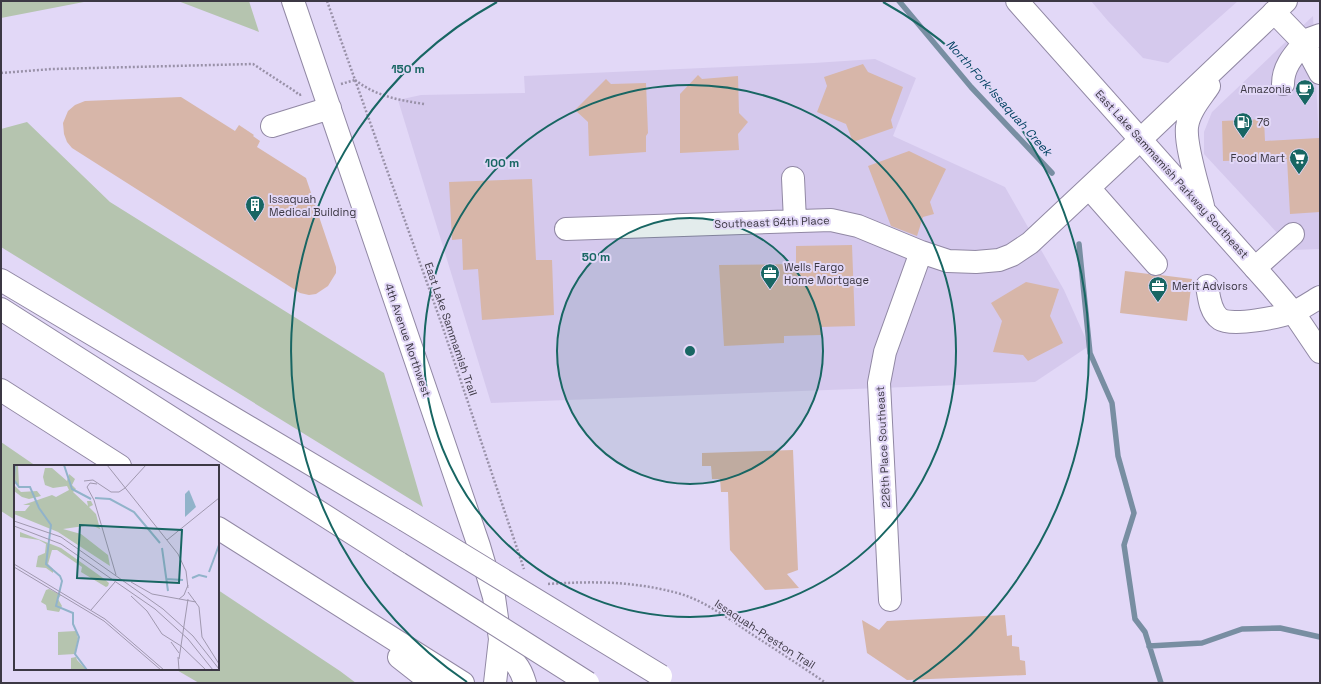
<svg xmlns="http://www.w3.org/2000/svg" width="1321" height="684" viewBox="0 0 1321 684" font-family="'Space Grotesk',sans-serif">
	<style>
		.built { fill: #d5c9ed }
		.green { fill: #b5c4af }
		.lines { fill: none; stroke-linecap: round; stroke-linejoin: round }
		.stream { stroke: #788ea2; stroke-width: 5.5 }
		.building { fill: #d7b6a9 }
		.minor-casing { stroke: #9188a4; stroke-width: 24 }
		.major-casing { stroke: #9188a4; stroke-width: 24 }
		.highway-casing { stroke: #9188a4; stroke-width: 24 }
		.path { stroke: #9991a8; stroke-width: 2.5; stroke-dasharray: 2 2; stroke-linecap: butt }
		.minor { stroke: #fff; stroke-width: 22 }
		.major { stroke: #fff; stroke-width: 22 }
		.highway { stroke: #fff; stroke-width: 22 }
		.highway-bridge-casing { stroke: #9188a4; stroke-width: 24; stroke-linecap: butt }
		.highway-bridge { stroke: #fff; stroke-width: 22 }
		.ring { fill: none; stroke: #186663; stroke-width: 2 }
		.labels { text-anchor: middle; stroke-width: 4; stroke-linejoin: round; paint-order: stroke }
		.poi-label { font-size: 11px; fill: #3c3844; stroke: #e2d8f7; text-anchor: start }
		.street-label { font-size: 11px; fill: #3c3844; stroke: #e2d8f7 }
		.water-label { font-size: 12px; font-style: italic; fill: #004161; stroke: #e2d8f7 }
		.inset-river { fill: none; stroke: #91b3ca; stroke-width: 2 }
		.inset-road { fill: none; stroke: #a098af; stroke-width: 1 }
		.view { fill: #186663; fill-opacity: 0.15; stroke: #186663; stroke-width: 2 }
		.inset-edge { fill: none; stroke: #3c3844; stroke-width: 2 }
		.centre { fill: #186663; stroke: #e2d8f7; stroke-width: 2 }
		.ring-label { font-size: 12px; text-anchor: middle; font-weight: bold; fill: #186663; stroke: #e2d8f7; stroke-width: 4; stroke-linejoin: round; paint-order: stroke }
	</style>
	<rect width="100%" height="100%" fill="#e2d8f7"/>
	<path class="built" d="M1091,1H1238L1168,63L1143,58L1108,21Z
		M1313,16L1320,163V249L1293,250L1204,154V132L1212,112Z
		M875,59L916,78L893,136L1005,187L1064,290L1089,346L1035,382L491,403L398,100L421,95L525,93L524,76L814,63Z"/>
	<path class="green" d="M1,1H89L1,18Z
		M178,1H249L259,32Z
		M27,122L110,202L384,373L423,507L1,247V129Z
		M1,442L36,466H15V520L1,511Z
		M218,590L340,671L356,683H199L175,669H218Z"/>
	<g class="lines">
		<path class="stream" d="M899,1L971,87L1052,173
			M1079,244L1090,353L1112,403L1118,456L1134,513L1124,545L1135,619L1145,632L1161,683
			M1149,646L1202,643L1242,629L1280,628L1320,637"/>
	</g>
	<path class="building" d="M863,64L868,72L903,87L891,120L893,128L853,142L846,124L817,112L827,86L824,77Z
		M698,75L702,79L738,76L739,113L748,122L738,134L739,150L680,153V94Z
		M606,79L611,84L646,83L648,133L646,136V152L589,156L588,122L575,110Z
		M181,97L235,131L239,125L254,135L253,136L260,141L257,147L306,178L336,267V273L328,286L316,294L309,295L300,293L72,148L67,142L64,134L63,123L68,111L75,105L85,101Z
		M1264,119L1265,141L1319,138L1320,212L1290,214L1287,159L1223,161L1222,121Z
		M909,151L946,169L930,202L934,214L923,217L917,236L891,226L868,166Z
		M532,179L536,260H552L554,315L482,320L478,269L463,270L462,239L452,240L449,182Z
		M852,245L855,326L820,327L821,335L784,336V343L724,346L719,265L796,264V246Z
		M1125,271L1149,274L1152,276L1160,275L1192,279L1187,321L1120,313Z
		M1026,282L1059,289L1050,316L1063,343L1028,361L1023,355L993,352L1002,321L991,303Z
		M793,450L798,570L787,574L799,588L765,590L730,550L728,492H721L720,479H712L711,466H702V453Z
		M1005,615L1007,636L1012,635V646L1019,647L1020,660L1025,661L1026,675L907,680L867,653L862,620L879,630L887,621Z"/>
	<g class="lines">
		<defs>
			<path id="minor" d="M293,1L479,546L494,597L500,639L495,683
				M1274,12L1304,43C1293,56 1283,67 1283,84
				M1320,35L1309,39L1304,43L1320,73
				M272,126L330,108
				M793,178L795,221
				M1089,188L1156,264
				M566,229L831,220L858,226L921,252L948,261L976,262L999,260L1012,255L1030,243L1141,139
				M1255,268L1293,234
				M1207,286C1209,297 1210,312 1220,319C1232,327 1280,317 1293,312C1302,309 1311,302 1320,297
				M890,600L879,383L885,352L921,252
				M499,649C513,660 520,665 525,683"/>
			<path id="major" d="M1017,1L1271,286L1293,312L1320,352
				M1141,139L1286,1
				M1203,206C1198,185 1185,146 1187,127C1189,111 1201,98 1209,86"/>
			<path id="highway" d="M1,280L405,520
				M1,309L399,563
				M1,390L120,466
				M218,528L463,683
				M399,657L432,683"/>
		</defs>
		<use href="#minor" class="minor-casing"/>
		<use href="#major" class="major-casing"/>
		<use href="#highway" class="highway-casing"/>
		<path class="path" d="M327,1L442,325L524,569
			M1,73L52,69L253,64L296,92L299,95L303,94
			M355,80C376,96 398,100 424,104
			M341,84L355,80
			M548,584C594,581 635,581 681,594C706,602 728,618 750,633C775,649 801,666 826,683"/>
		<use href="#minor" class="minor"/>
		<use href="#major" class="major"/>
		<use href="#highway" class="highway"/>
		<defs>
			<path id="highway-bridge" d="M405,520L661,676
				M399,563L588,683"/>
		</defs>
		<use href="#highway-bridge" class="highway-bridge-casing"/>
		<use href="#highway-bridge" class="highway-bridge"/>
	</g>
	<circle cx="690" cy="351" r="133" fill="#186663" fill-opacity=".12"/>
	<g class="ring">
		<circle cx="690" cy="351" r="133"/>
		<circle cx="690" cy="351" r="266"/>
		<path d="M467 682A399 399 0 0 1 497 2M883 2A399 399 0 0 1 913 682"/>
	</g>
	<defs>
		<symbol id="cafe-pin" viewBox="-11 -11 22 30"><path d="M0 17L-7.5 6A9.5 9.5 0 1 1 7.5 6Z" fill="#186663" stroke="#e2d8f7"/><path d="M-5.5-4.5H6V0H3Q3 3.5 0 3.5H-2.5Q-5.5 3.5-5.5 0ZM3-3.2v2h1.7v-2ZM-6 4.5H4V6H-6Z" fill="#fff"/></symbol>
		<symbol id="fuel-pin" viewBox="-11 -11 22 30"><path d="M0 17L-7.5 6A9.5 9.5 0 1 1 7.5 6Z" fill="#186663" stroke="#e2d8f7"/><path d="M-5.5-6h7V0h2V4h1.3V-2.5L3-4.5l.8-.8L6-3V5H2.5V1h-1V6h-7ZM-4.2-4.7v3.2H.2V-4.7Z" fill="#fff"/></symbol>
		<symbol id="supermarket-pin" viewBox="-11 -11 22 30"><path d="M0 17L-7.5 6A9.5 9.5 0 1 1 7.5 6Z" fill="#186663" stroke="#e2d8f7"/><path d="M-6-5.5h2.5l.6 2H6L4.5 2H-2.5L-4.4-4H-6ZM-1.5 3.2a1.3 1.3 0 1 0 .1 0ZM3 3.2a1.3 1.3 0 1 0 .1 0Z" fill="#fff"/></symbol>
		<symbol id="building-pin" viewBox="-11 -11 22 30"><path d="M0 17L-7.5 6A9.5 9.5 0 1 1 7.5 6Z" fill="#186663" stroke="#e2d8f7"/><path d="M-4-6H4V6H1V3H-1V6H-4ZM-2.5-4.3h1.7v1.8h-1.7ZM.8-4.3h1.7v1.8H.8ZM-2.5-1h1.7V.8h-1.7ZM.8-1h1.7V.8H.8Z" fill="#fff"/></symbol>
		<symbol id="office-pin" viewBox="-11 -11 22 30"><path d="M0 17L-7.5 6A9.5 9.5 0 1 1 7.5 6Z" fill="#186663" stroke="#e2d8f7"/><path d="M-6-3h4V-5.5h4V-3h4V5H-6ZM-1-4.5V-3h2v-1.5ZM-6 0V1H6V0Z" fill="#fff"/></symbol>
	</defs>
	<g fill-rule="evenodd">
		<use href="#cafe-pin" x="1294" y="78" width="22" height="30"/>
		<use href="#fuel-pin" x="1232" y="111" width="22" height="30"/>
		<use href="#supermarket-pin" x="1288" y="147" width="22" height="30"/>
		<use href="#building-pin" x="244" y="194" width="22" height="30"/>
		<use href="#office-pin" x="759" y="262" width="22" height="30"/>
		<use href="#office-pin" x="1147" y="275" width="22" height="30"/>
	</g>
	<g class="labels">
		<g class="poi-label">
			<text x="1291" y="93" text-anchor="end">Amazonia</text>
			<text x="1257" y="126">76</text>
			<text x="1285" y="162" text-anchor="end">Food Mart</text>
			<text x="269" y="203">Issaquah<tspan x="269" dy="13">Medical Building</tspan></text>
			<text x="784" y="271">Wells Fargo<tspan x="784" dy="13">Home Mortgage</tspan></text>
			<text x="1172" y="290">Merit Advisors</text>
		</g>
		<g class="street-label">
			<text transform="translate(1172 174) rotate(48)" y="4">East Lake Sammamish Parkway Southeast</text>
			<text transform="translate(772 222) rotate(-2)" y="4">Southeast 64th Place</text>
			<text transform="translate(451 329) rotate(71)" y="4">East Lake Sammamish Trail</text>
			<text transform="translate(408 340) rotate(71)" y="4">4th Avenue Northwest</text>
			<text transform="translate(883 447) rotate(-93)" y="4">226th Place Southeast</text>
			<text transform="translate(765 634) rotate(33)" y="4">Issaquah-Preston Trail</text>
		</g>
		<g class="water-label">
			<text transform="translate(999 98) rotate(48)" y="4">North Fork Issaquah Creek</text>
		</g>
	</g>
	<g transform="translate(14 465)">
		<rect width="205" height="205" fill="#e2d8f7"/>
		<path d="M0,0H4L5,20L0,18ZM31,3H38L53,16L55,9L61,14L58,20L62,24L59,27L74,41L73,36H77L79,40L75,42L82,49L86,64L77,60L49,64L67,69L94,90L96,101L44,67L0,49V46H11L16,40H9L38,30L42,32L55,25L53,21L39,23L31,20L29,12ZM0,20L7,27L23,26L27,31L15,34L8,32L0,26ZM6,67L47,83L89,113L95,118L94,121L92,122L67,107L68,102L43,85H38L34,99L39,104V108L32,103L22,102L24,91L31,88L32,79L25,75L6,72ZM35,124L47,130L44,134L48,141L45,147L33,145L32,140L27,137L32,125ZM62,166L64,173L61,189L44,190V167ZM62,192L63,195L73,205H57V193Z" fill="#b5c4af"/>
		<path d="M175,25L182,42L171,52V29Z" fill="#91b3ca"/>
		<path class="inset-river" d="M50,0L58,24L77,34M0,13L1,0M0,15L5,22H16L25,43L37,60L32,99L46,111L48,116L42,141L59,148V159L65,172L61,189L73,205M81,33L96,34L120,47L146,78M148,83L154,126M195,107L205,80M178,113L185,110L193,112M152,114L169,115"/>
		<path class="inset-road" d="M93,0L164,89L172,106L174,123M70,16L79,15L97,27H105L111,23M111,23L132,0M80,35L102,110M80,35L73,22L76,18L83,19M0,56L47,72L149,144L179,171L205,204M0,61L47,79L141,144L174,174L199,205M153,75L205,33M0,99L91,154L150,205M0,102L90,156L147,205M117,117L138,129L182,137M174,127L185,142L188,172L205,199M117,131L133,146L148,169L167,181L192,205M165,134L170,130L174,120M77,145L101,117M157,177L165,188M164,192L165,205M165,194L174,134"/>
		<path class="view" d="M66,60L168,65L165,118L63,113Z"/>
		<rect width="205" height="205" class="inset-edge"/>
	</g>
	<circle cx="690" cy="351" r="6" class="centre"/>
	<g class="ring-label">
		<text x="408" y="73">150 m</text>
		<text x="502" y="167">100 m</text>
		<text x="596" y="261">50 m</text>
	</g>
	<rect width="1321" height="684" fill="none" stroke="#3c3844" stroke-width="4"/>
</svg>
